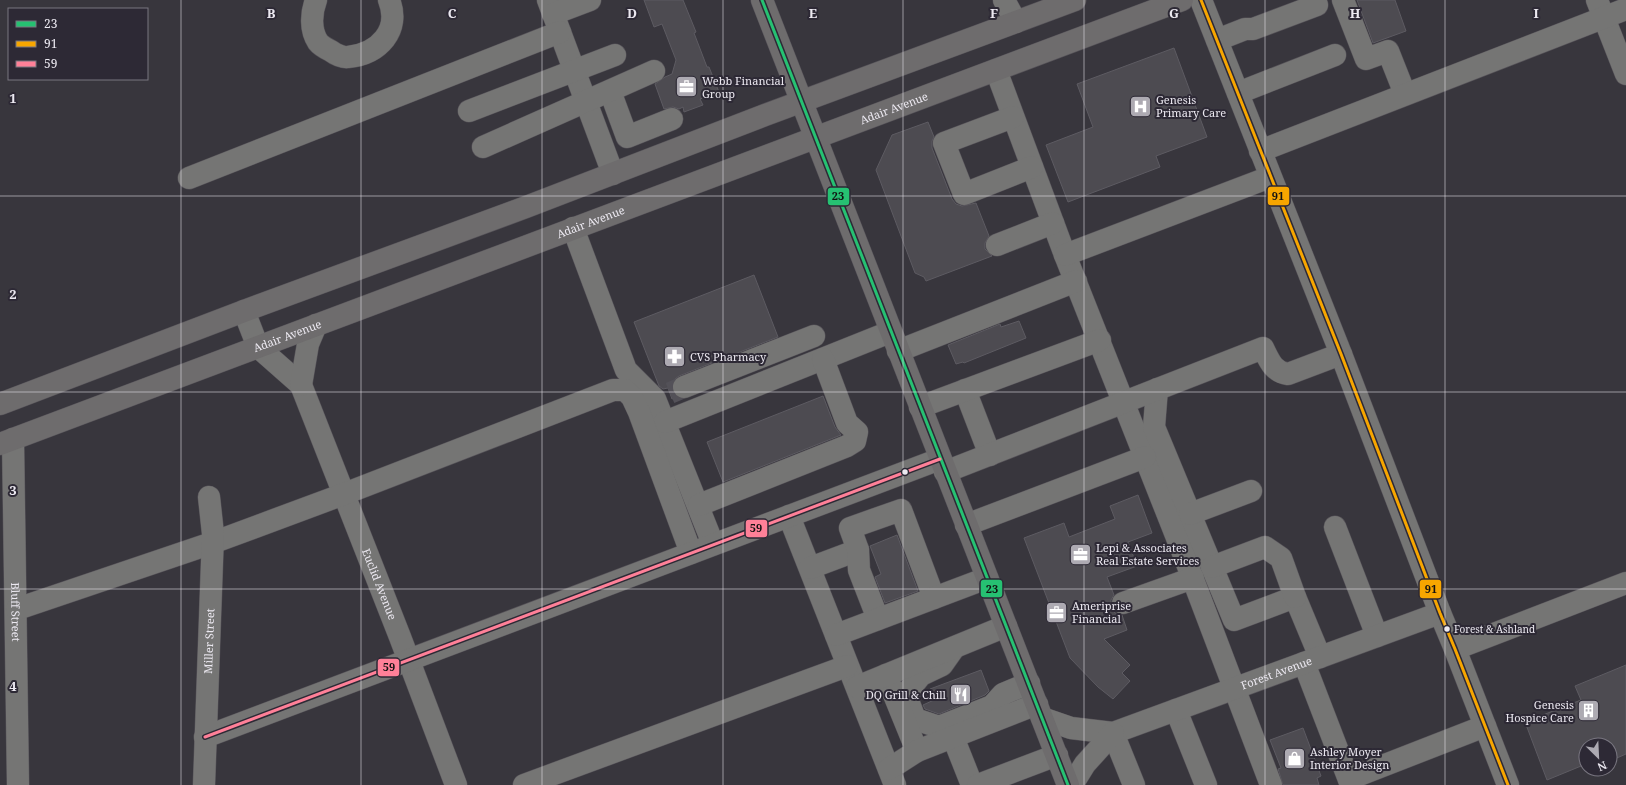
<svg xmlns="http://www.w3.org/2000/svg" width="1626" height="785" viewBox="0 0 1626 785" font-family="'Noto Serif',serif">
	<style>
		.building { fill: #4d4b51; stroke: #5d5b62 }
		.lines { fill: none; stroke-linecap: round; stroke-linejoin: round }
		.minor-tunnel { stroke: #535158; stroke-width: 22; stroke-dasharray: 22 11; stroke-linecap: butt }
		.minor-casing { stroke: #565359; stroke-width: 23 }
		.major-casing { stroke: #565359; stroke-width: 23 }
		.minor { stroke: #757574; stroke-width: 22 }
		.major { stroke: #6e6c6d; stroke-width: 22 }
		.bus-1-casing { stroke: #2d2935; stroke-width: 6 }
		.bus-2-casing { stroke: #2d2935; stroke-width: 6 }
		.bus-3-casing { stroke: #2d2935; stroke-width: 6 }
		.bus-1 { stroke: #26c172; stroke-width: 3 }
		.bus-2 { stroke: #f7a600; stroke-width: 3 }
		.bus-3 { stroke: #ff8098; stroke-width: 3 }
		.grid { fill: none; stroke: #ece9f1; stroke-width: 1; stroke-opacity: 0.55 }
		.bus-dot { fill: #ece9f1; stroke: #2d2935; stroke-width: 1.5 }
		.labels { text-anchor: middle; stroke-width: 4; stroke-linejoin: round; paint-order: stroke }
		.bus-label { font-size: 10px; fill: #ece9f1; stroke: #2d2935; text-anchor: start }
		.poi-label { font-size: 11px; fill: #ece9f1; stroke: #2d2935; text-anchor: start }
		.street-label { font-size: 11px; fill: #ece9f1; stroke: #2d2935 }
		.grid-label { font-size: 13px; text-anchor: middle; font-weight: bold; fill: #ece9f1; stroke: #2d2935; stroke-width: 4; stroke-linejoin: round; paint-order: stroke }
		.line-badge { stroke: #2d2935; stroke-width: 1.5 }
		.pale-badge-label { font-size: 11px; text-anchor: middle; font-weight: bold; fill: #111 }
	</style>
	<rect width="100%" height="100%" fill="#38363d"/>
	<path class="building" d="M644,0H683L696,32L694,33L707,67H709L719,92L700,99L703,105L684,112L683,107L679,109L673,107L664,109L655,84L665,77L672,74L676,60L662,24L654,27Z
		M1357,0H1395L1406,31L1373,43Z
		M1174,48L1207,137L1156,156L1160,167L1068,202L1046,145L1093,127L1077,84Z
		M928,122L934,137L932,141V148L952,199L956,204L962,206L976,203L989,236L985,243V249L992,256L926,281L924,277L915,273L876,170L892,135Z
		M754,275L778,337L679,376L675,379L672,385L673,392L677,397L672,399L668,388L663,389L659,386L634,322Z
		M1019,321L1026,338L964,363L963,362L956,364L948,345L1000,324L1001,327Z
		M823,396L835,427L841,435L723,482L707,442Z
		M1138,495L1152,533L1128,542L1137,566L1107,577L1114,595L1111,600V608L1115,613L1122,615L1127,630L1104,639L1130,665L1122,673L1130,681L1113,699L1098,687L1070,658L1024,538L1064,523L1069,537L1115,519L1110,506Z
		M897,535L918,591L885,603L875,577L881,574L870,546Z
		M1626,665V754L1610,761V745H1586V764L1547,780L1525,722L1581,700L1575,686Z
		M981,670L989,691L985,695L939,714L925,709L923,705L934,700L930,689Z
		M1303,728L1321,776L1317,778L1319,785H1283L1278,769L1281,768L1270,740Z"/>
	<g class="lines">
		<path class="minor-tunnel" d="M670,393L684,387"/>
		<defs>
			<g id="minor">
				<path d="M316,0C311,13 310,30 318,42C321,46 327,49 331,51C335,54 343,58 348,57C379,54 401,30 389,0"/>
				<path d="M548,0L613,174"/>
				<path d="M1004,0L1016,22"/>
				<path d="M1201,0L1341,354L1440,613L1455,649L1508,785"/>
				<path d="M1343,0L1366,59L1388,51L1405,94"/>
				<path d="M1597,0L1626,74"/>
				<path d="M553,14L590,0"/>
				<path d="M1217,40L1245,29H1253L1317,5"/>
				<path d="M996,70L1065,255L1183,553L1271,785"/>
				<path d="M610,91L627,137L672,119"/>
				<path d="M1238,93L1335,55"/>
				<path d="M469,111L615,55"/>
				<path d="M1013,117L944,143L964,194L1032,167"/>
				<path d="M483,147L654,71"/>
				<path d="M1260,151L1626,9"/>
				<path d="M189,178L560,32"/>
				<path d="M573,228L626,370L655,399L713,544"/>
				<path d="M997,245L1053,223"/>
				<path d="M1065,255L1270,177"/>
				<path id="s1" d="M244,311L258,347L301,385L400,637L456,785"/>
				<path d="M898,351L1076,281"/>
				<path d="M301,385L308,344L316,325"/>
				<path d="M684,387L814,336"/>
				<path d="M1157,389L1154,427L1234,620L1295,597L1320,657"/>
				<path d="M965,390L990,455"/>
				<path d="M920,407L1100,340"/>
				<path d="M665,422L890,332"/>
				<path id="s2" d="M13,439L18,785"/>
				<path d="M945,472L1263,348C1269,360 1273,372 1288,374L1341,354"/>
				<path d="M699,505L847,446L855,441L857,432L847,423L823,359"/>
				<path d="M1190,514L1251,491"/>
				<path d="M789,516L895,785"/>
				<path d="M966,525L1145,457"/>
				<path d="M1335,527L1377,636"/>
				<path d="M1212,567L1265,547L1281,558L1295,597"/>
				<path d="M810,568L858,550"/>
				<path d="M1123,603L1193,578"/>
				<path d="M17,609L212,543L344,494L613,390H625L632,397L639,412L691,553"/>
				<path d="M878,619L859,570L858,550L850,528L901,510L934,598"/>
				<path d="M836,635L987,578"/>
				<path d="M954,648L942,665L921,675L909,690V703L915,719L939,727L992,706L1003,694L1029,683"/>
				<path d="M1455,649L1626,583"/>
				<path d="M1304,663L1351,785"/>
				<path d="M886,675L917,751"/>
				<path d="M857,687L1006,626"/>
				<path d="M1176,710L1206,785"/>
				<path id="s3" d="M1042,718L1071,728L1113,733L1440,613"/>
				<path d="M1113,733L1134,785"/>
				<path d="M205,737L940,459"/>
				<path d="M953,737L972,785"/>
				<path d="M889,769L917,751L1037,704"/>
				<path d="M1349,779L1485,726"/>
				<path id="s4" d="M204,785L213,534L209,497"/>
				<path d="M524,785L847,666"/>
				<path d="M978,785L1057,755"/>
				<path d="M1072,785L1085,764L1113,733"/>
			</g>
			<g id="major">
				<path d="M762,0L1068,785"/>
				<path d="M0,404L244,311L526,207L765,115L1075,0"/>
				<path id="s5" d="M0,444L1182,0"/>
			</g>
		</defs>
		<use href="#minor" class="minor-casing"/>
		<use href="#major" class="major-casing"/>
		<use href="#minor" class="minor"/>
		<use href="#major" class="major"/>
		<defs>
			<path id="bus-1" d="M762,0L1068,785"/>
			<path id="bus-2" d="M1201,0L1341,354L1440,613L1455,649L1508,785"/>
			<path id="bus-3" d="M205,737L940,459"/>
		</defs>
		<use href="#bus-1" class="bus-1-casing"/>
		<use href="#bus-2" class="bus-2-casing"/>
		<use href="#bus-3" class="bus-3-casing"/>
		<use href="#bus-1" class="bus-1"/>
		<use href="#bus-2" class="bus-2"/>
		<use href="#bus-3" class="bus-3"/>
	</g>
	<path class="grid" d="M181,0V785M361,0V785M542,0V785M723,0V785M903,0V785M1084,0V785M1265,0V785M1445,0V785M0,196H1626M0,392H1626M0,589H1626"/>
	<defs>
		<symbol id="office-square" viewBox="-11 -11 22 22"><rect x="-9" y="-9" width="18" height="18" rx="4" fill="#adaab2" stroke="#2d2935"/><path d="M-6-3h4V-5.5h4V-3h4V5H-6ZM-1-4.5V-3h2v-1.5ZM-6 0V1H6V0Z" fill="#fff"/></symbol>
		<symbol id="hospital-square" viewBox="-11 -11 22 22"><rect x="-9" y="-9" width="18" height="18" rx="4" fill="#adaab2" stroke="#2d2935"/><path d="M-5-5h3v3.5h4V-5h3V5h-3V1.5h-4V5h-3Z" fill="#fff"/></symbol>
		<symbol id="pharmacy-square" viewBox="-11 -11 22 22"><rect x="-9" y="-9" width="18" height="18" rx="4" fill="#adaab2" stroke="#2d2935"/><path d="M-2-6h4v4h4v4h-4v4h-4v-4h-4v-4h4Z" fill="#fff"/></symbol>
		<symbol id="restaurant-square" viewBox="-11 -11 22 22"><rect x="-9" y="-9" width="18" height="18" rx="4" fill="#adaab2" stroke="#2d2935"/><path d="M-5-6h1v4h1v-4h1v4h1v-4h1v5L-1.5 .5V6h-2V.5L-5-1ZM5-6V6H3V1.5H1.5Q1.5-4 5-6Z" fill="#fff"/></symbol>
		<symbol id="building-square" viewBox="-11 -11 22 22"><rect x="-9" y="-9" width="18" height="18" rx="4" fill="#adaab2" stroke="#2d2935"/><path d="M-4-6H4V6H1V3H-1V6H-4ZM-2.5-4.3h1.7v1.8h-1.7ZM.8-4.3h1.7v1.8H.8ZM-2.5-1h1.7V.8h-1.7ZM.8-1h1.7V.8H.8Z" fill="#fff"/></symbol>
		<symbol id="shop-square" viewBox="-11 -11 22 22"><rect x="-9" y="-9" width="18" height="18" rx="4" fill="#adaab2" stroke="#2d2935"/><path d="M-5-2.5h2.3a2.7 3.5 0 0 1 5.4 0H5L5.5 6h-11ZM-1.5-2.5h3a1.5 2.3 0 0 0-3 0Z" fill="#fff"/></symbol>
	</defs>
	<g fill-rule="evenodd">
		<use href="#office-square" x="674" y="74" width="25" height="25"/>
		<use href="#hospital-square" x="1128" y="94" width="25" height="25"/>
		<use href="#pharmacy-square" x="662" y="344" width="25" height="25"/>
		<use href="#office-square" x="1068" y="542" width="25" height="25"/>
		<use href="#office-square" x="1044" y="600" width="25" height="25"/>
		<use href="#restaurant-square" x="948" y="682" width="25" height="25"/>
		<use href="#building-square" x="1576" y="698" width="25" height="25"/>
		<use href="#shop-square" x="1282" y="746" width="25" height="25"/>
	</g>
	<g class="bus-dot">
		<circle cx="905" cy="472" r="3.5"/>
		<circle cx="1447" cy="629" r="3.5"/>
	</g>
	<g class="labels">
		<g class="bus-label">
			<text x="1454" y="633">Forest &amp; Ashland</text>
		</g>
		<g class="poi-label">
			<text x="702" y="85">Webb Financial<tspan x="702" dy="13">Group</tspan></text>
			<text x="1156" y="104">Genesis<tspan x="1156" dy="13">Primary Care</tspan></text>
			<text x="690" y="361">CVS Pharmacy</text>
			<text x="1096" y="552">Lepi &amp; Associates<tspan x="1096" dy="13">Real Estate Services</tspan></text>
			<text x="1072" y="610">Ameriprise<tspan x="1072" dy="13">Financial</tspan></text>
			<text x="946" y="699" text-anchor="end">DQ Grill &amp; Chill</text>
			<text x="1574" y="709" text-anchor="end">Genesis<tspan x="1574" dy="13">Hospice Care</tspan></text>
			<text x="1310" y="756">Ashley Moyer<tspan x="1310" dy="13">Interior Design</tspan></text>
		</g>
		<g class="street-label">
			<text dy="4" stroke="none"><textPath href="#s5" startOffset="955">Adair Avenue</textPath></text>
			<text dy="4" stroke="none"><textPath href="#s5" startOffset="631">Adair Avenue</textPath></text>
			<text dy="4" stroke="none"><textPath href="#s5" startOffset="307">Adair Avenue</textPath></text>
			<text dy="4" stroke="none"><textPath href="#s1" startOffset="310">Euclid Avenue</textPath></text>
			<text dy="4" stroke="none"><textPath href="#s2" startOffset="173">Bluff Street</textPath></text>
			<text dy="4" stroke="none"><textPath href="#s4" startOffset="144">Miller Street</textPath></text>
			<text dy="4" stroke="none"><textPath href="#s3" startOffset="247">Forest Avenue</textPath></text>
		</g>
	</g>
	<g class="grid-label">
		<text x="271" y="18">B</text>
		<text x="452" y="18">C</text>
		<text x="632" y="18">D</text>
		<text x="813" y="18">E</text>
		<text x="994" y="18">F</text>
		<text x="1174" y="18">G</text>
		<text x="1355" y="18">H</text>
		<text x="1536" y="18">I</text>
		<text x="13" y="103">1</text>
		<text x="13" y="299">2</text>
		<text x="13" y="495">3</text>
		<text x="13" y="691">4</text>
	</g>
	<g class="line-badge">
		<rect x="1267" y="186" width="23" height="20" rx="4" fill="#f7a600"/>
		<rect x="827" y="187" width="23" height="19" rx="4" fill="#26c172"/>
		<rect x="745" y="519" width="23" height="19" rx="4" fill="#ff8098"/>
		<rect x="980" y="579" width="23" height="19" rx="4" fill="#26c172"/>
		<rect x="1419" y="579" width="23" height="20" rx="4" fill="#f7a600"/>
		<rect x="377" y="658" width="23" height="19" rx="4" fill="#ff8098"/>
	</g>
	<g class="pale-badge-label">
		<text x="1278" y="200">91</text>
		<text x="838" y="200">23</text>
		<text x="756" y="532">59</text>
		<text x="992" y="593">23</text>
		<text x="1431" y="593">91</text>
		<text x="389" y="671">59</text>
	</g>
	<rect x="8" y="8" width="140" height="72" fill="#2d2935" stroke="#797680"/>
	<rect x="16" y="21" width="20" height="6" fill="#26c172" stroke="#797680"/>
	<text x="44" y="28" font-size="12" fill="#ece9f1">23</text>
	<rect x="16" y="41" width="20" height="6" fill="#f7a600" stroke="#797680"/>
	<text x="44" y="48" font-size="12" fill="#ece9f1">91</text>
	<rect x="16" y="61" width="20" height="6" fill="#ff8098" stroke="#797680"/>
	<text x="44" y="68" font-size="12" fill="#ece9f1">59</text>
	<g transform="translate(1598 757) rotate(156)"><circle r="19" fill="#2d2935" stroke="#797680"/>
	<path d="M0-3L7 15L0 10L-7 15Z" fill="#adaab2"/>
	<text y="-6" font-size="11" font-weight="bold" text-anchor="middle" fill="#ece9f1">N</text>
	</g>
</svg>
